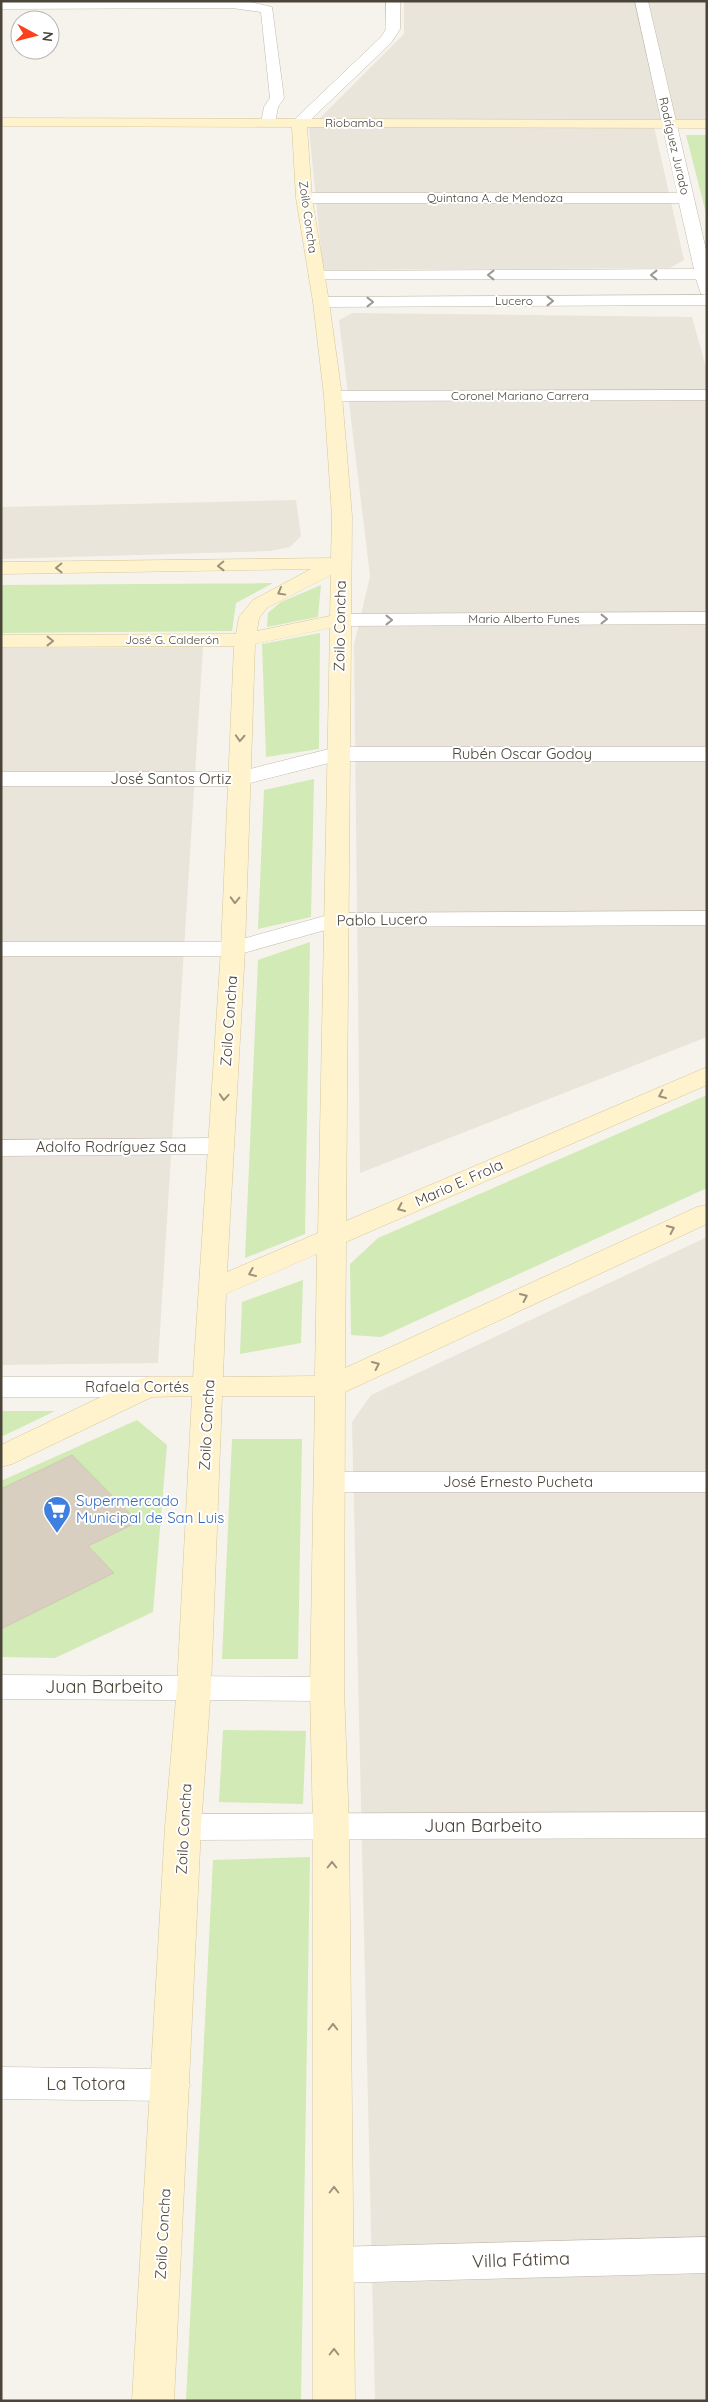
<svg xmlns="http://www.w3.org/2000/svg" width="708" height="2402" viewBox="0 0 708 2402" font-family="Quicksand,sans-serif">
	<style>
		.residential { fill: #eae5da }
		.green { fill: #d2eab5 }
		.building { fill: #d8cfc1; stroke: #d3c7b4 }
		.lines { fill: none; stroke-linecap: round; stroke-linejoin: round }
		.street-casing { stroke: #c2bbae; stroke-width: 1 }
		.secondary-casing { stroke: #d6c79b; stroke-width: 1 }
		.street { fill: #fff; fill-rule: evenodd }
		.secondary { fill: #fff3cd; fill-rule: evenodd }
		.oneway { stroke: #9c9892 }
		.oneway2 { stroke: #9c937c }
		.labels { text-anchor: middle; stroke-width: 4; stroke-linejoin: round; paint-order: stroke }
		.far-street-label { font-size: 12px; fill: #4b4439; stroke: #fff }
		.street-label { font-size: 15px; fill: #4b4439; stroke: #fff }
		.shop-label { font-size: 15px; fill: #366cbe; stroke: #fff; text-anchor: start }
		.near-street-label { font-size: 18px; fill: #4b4439; stroke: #fff }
	</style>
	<rect width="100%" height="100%" fill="#f6f3ec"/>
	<path class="residential" d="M404,1H707V121L653,122L684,260L670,268L323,270L309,129L404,34Z
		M352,313L692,317L707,371V1037L360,1173L354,645L370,576L339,320Z
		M296,500L301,536L290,547L270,551L1,559V507Z
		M203,647L158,1363L1,1365V648Z
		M707,1237V2401H375L352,1422L371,1395Z"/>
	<path class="green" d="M686,135H707V217Z
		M273,583L236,603L232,631L1,633V585Z
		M321,585L318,617L267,627L268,613L281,602Z
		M320,633L319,749L266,757L262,644Z
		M314,779L311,917L258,929L264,790Z
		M310,942L305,1234L245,1258L258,960Z
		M707,1095V1188L381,1337L351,1335L350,1264L378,1238Z
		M303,1280L301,1343L240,1354L242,1302Z
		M1,1411H55L1,1437Z
		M137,1420L167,1445L153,1612L55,1658L1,1657V1481Z
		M232,1439H302L298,1659H222Z
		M223,1730L306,1731L303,1804L219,1802Z
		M310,1857L301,2401H186L213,1860Z"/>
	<path class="building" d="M72,1455L138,1522L88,1546L114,1573L1,1629V1489Z"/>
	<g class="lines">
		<defs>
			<path id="street" d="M1,1H246L272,7L284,98L278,107L275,123L268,127L261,123L264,107L270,98L261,12L232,8L1,9Z
				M386,1H400V29L391,43L304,126H294L292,123L294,120L381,37L386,29Z
				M635,1H648L707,254V295L701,294L696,279H311L309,276L311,273L317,271L694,269L679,203H304L296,198L304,193H677Z
				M707,295V305L321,307L315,306L313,302L315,298L321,297Z
				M707,390V400L333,401L327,400L324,396L327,392L333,391Z
				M707,612V624L340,626L333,624L330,620L333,616L340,614Z
				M337,747H707V761H337L238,786H1V772H238Z
				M707,911V925L336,927L233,956H1V942H232L335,913Z
				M221,1138L230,1140L234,1146L230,1152L221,1154L1,1156V1140Z
				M1,1377H147L158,1380L162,1387L158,1394L147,1397H1Z
				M329,1472H707V1492H329L318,1489L314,1482L318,1475Z
				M1,1675L327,1677L339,1680L344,1689L339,1698L327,1701L1,1699Z
				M707,1812V1838L183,1840L171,1836L165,1827L171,1818L183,1814Z
				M1,2067L171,2069L184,2074L190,2085L184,2096L171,2101L1,2099Z
				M707,2237V2273L335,2283L321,2278L315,2265L321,2252L335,2247Z"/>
			<path id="secondary" d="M1,118L707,120V128L307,127L312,198L329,302L342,396L352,516L346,1221L707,1067V1085L346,1242L345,1368L697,1207L707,1205V1224L345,1392L344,1689L349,1826L355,2401H313V1826L310,1689L315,1396H222L211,1687L201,1827L174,2401H132L165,1827L177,1687L192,1396L152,1397L12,1464L1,1467V1445L136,1380L147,1377H193L221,949L234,646L1,647V635L236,634L239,617L253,600L311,569L1,574V562L331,558L332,516L324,396L313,302L296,198L292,127L1,126ZM331,575L330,616L257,631L259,618L267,608ZM330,628L318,1233L227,1272L245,949L255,644ZM317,1254L315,1376L223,1377L226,1294Z"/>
		</defs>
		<use href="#street" class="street-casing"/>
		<use href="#secondary" class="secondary-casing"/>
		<use href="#street" class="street"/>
		<use href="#secondary" class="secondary"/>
	</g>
	<defs><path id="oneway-chevron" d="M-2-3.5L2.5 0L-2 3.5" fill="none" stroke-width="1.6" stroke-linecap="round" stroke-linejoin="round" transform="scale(1.25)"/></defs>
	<g class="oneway">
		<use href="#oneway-chevron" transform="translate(491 275) rotate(180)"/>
		<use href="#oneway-chevron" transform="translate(654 275) rotate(180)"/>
		<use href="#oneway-chevron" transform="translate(550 301)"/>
		<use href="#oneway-chevron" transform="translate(370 302)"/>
		<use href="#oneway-chevron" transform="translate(604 619)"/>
		<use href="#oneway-chevron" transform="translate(389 620)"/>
	</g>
	<g class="oneway2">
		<use href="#oneway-chevron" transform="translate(221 566) rotate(179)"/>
		<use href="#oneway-chevron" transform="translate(59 568) rotate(179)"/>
		<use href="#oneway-chevron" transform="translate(281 592) rotate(151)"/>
		<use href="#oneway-chevron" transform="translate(50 641)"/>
		<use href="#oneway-chevron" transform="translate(240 738) rotate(93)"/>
		<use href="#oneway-chevron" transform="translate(235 900) rotate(92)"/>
		<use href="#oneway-chevron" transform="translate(662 1095) rotate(156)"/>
		<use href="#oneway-chevron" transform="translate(224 1097) rotate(94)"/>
		<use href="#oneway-chevron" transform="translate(401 1208) rotate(156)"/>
		<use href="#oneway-chevron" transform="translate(671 1229) rotate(-25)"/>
		<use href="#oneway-chevron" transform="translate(252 1273) rotate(157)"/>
		<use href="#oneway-chevron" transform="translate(524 1297) rotate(-25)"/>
		<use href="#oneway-chevron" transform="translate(376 1365) rotate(-25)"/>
		<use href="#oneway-chevron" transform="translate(332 1865) rotate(-90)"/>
		<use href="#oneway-chevron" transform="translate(333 2027) rotate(-90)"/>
		<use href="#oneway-chevron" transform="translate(334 2190) rotate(-90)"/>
		<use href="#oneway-chevron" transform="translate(334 2352) rotate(-90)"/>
	</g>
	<defs>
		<symbol id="supermarket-pin" viewBox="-11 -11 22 30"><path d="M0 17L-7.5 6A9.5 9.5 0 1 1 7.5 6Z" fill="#3f7fe0" stroke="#fff"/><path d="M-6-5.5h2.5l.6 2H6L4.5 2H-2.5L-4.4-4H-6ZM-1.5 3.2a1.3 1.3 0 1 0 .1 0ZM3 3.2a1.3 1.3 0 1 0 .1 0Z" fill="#fff"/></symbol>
	</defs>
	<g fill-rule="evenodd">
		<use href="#supermarket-pin" x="41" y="1494" width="32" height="43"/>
	</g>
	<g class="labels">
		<g class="far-street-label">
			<text x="354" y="127">Riobamba</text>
			<text transform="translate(674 146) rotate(77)" y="4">Rodríguez Jurado</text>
			<text x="495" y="202">Quintana A. de Mendoza</text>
			<text transform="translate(308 217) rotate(82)" y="4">Zoilo Concha</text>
			<text x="514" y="305">Lucero</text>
			<text x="520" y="400">Coronel Mariano Carrera</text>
			<text x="524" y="623">Mario Alberto Funes</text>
			<text x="172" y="644">José G. Calderón</text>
		</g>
		<g class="street-label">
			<text transform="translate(340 626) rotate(-89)" y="5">Zoilo Concha</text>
			<text x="522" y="759">Rubén Oscar Godoy</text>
			<text x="171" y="784">José Santos Ortiz</text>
			<text transform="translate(382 920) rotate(-1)" y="5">Pablo Lucero</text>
			<text transform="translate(229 1021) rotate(-86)" y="5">Zoilo Concha</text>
			<text x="111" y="1152">Adolfo Rodríguez Saa</text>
			<text transform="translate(459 1183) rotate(-24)" y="5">Mario E. Frola</text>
			<text x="137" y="1392">Rafaela Cortés</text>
			<text transform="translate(207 1425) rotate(-87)" y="5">Zoilo Concha</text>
			<text x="518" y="1487">José Ernesto Pucheta</text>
			<text transform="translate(184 1829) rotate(-87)" y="5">Zoilo Concha</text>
			<text transform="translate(163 2234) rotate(-87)" y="5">Zoilo Concha</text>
		</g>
		<g class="shop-label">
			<text x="76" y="1506">Supermercado<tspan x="76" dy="17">Municipal de San Luis</tspan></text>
		</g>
		<g class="near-street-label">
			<text x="104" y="1693">Juan Barbeito</text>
			<text x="483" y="1832">Juan Barbeito</text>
			<text x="86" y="2090">La Totora</text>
			<text transform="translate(521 2260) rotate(-2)" y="6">Villa Fátima</text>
		</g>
	</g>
	<rect width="708" height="2402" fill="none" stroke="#4b4439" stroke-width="5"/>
	<g transform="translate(35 35) rotate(97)"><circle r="24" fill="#ffffff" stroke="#b7b4b0"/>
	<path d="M0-4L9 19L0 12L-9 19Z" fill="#fc3f1d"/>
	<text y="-8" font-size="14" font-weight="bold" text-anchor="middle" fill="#4b4439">N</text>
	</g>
</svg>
